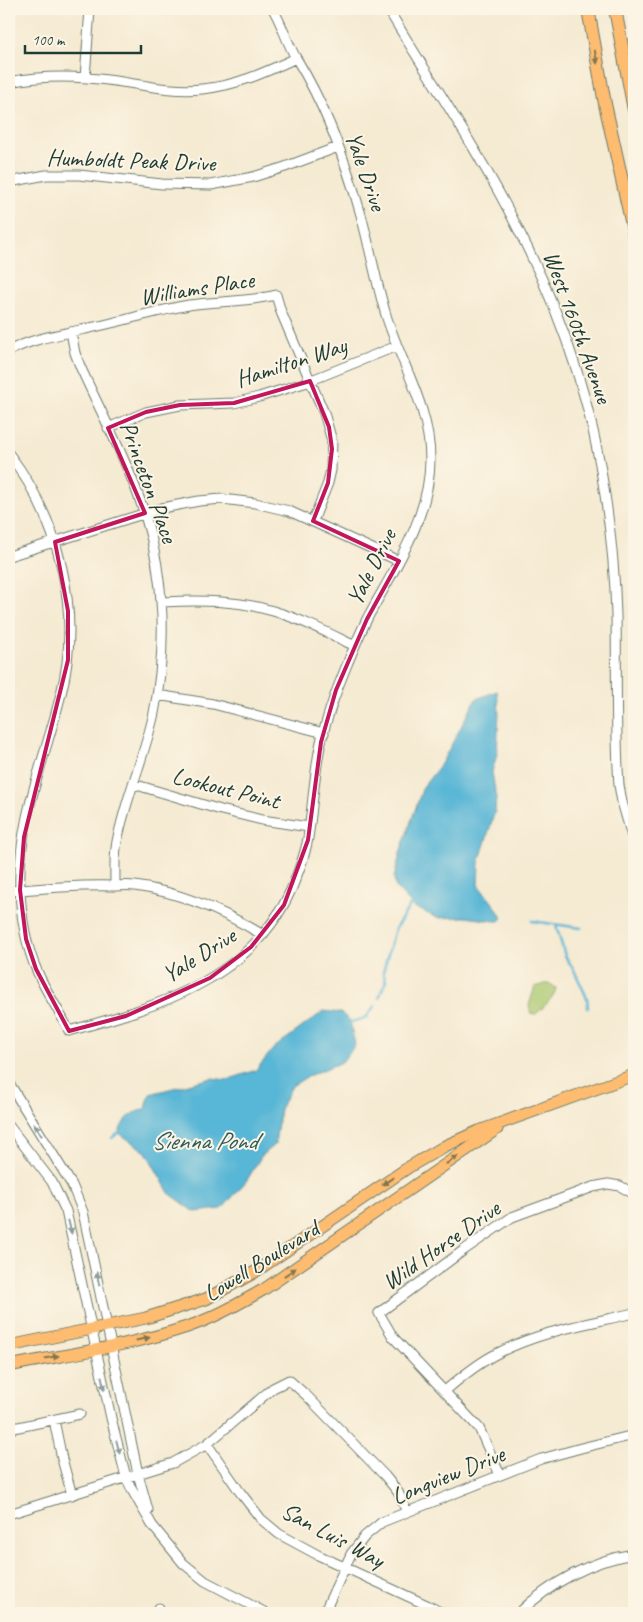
<svg xmlns="http://www.w3.org/2000/svg" width="643" height="1622" viewBox="0 0 643 1622" font-family="Caveat,sans-serif">
	<style>
		.green { fill: #aac76f; stroke: #648252 }
		.water { fill: #58b6d6; stroke: #3c7a85 }
		.lines { fill: none; stroke-linecap: round; stroke-linejoin: round }
		.stream { stroke: #58b6d6; stroke-width: 2.5 }
		.minor-casing { stroke: #6a7a6b; stroke-width: 11 }
		.major-casing { stroke: #6a7a6b; stroke-width: 13 }
		.highway-casing { stroke: #6a7a6b; stroke-width: 14 }
		.minor { stroke: #fff; stroke-width: 9 }
		.major { stroke: #fdbc6f; stroke-width: 11 }
		.highway { stroke: #fdbc6f; stroke-width: 12 }
		.oneway { fill: #83764f }
		.oneway2 { fill: #8f9e9a }
		.marked { fill: none; stroke: #c2185b; stroke-width: 4; stroke-linejoin: round }
		.labels { text-anchor: middle; stroke-width: 4; stroke-linejoin: round; paint-order: stroke }
		.street-label { font-size: 24px; fill: #1f3d34; stroke: #fcf5e5 }
		.water-label { font-size: 25px; font-style: italic; fill: #2d5b5c; stroke: #fcf5e5 }
	</style>
	<rect width="100%" height="100%" fill="#fcf5e5"/>
	<filter id="ink" filterUnits="userSpaceOnUse"><feTurbulence type="fractalNoise" baseFrequency=".02" numOctaves="2"/><feDisplacementMap in="SourceGraphic" scale="10" xChannelSelector="R" yChannelSelector="G"/><feConvolveMatrix kernelMatrix="1 2 1 2 8 2 1 2 1" color-interpolation-filters="sRGB"/></filter>
	<filter id="wash" filterUnits="userSpaceOnUse"><feTurbulence type="fractalNoise" baseFrequency=".0096" numOctaves="4" result="noise"/><feDisplacementMap in="SourceGraphic" scale="20" xChannelSelector="R" yChannelSelector="G"/><feGaussianBlur stdDeviation="1.12" result="paint"/><feColorMatrix in="noise" values="0 0 0 0 0 0 0 0 0 0 0 0 0 0 0 0 0 1.4 0 .05"/><feComposite in="paint" operator="in"/></filter>
	<g filter="url(#wash)">
		<rect width="100%" height="100%" fill="#f5ead2"/>
		<path class="green" d="M549,983L556,988C556,995 541,1011 534,1015L531,1014L529,1005L535,987Z"/>
		<path class="water" d="M497,691L499,711L497,754L492,772L496,796L495,811L479,863L478,885L496,907L502,918L499,921H495L465,917L437,918L414,907L396,888L394,878L401,850L423,787L441,764L476,699Z
			M324,1011L341,1013L350,1021L355,1045L342,1062L308,1076L292,1086L280,1109L275,1144L262,1155L247,1180L222,1209L195,1212L169,1193L146,1152L119,1133C123,1118 133,1113 146,1108L150,1094L212,1078L227,1080L256,1070L274,1048Z"/>
		<g class="lines">
			<path class="stream" d="M532,921L581,928
				M556,925L565,956L574,970L587,998L588,1008
				M379,998L386,981L383,972L395,929L411,904
				M351,1022L366,1018L375,1005
				M112,1138L119,1133"/>
		</g>
	</g>
	<g filter="url(#ink)">
		<g class="lines">
			<defs>
				<path id="minor" d="M388,9C432,83 481,154 519,231C561,313 592,403 605,495C611,534 615,574 616,615C617,671 615,728 619,785L622,802L634,843
					M85,78L90,9
					M9,82C44,75 80,76 115,81C144,85 172,92 202,89C236,86 266,72 296,58
					M9,182L46,175H79L162,184L211,185L253,177L285,167L338,147
					M71,332L75,353L80,366C102,415 129,464 145,515C165,579 167,648 154,713C145,754 128,793 119,833C114,850 115,868 115,886
					M9,351C33,338 59,335 85,329C120,322 154,311 189,305C218,301 247,302 276,295L281,312L324,413L332,441L331,470L328,483L313,521
					M108,428L146,412L180,405L234,403L259,397L304,383L397,346
					M9,454C60,521 82,612 61,694C45,759 17,822 20,889C21,916 26,946 37,971C46,992 59,1010 69,1031C156,1007 251,980 291,890C298,873 305,856 308,838C313,806 314,773 321,742C327,716 336,691 346,667C353,650 360,633 368,617C394,569 430,517 430,460C430,407 401,364 386,315C376,282 370,248 361,215C346,162 325,105 296,58C287,43 282,24 273,9
					M9,556L162,508L199,501L222,499L255,503L289,511L399,561
					M162,602C199,600 237,600 273,611C301,619 328,633 355,646
					M157,695L213,704L324,733
					M133,784L221,810L262,820L309,827
					M9,891C43,888 78,885 112,886C120,886 127,885 135,886C179,892 225,912 263,935
					M9,1083L72,1185L83,1212L138,1474L148,1510
					M9,1126L52,1182L66,1211L111,1418L126,1477L132,1490L152,1525L183,1563L205,1581L266,1613
					M445,1391C461,1377 478,1363 498,1353C540,1331 588,1324 634,1313
					M54,1420L62,1459L72,1495
					M9,1429L80,1414
					M207,1444L240,1492L261,1519L279,1534L318,1555L429,1606L442,1613
					M500,1475L479,1428L393,1337L379,1313L464,1250L512,1217L593,1187L608,1184L620,1186L634,1194
					M9,1514L173,1463L207,1444L273,1388L289,1380L307,1396L385,1476L398,1492L407,1512
					M159,1608V1613
					M324,1613L351,1554L365,1536L382,1522L541,1459L581,1448L634,1435
					M519,1613C550,1583 592,1560 634,1554"/>
				<path id="major" d="M9,1346L146,1318L206,1299L255,1272L409,1167L445,1146L479,1131L634,1075
					M9,1366C68,1354 130,1346 187,1327C214,1318 238,1304 263,1290L497,1129"/>
				<path id="highway" d="M588,9L605,104L634,234
					M615,9L634,110"/>
			</defs>
			<use href="#minor" class="minor-casing"/>
			<use href="#major" class="major-casing"/>
			<use href="#highway" class="highway-casing"/>
			<use href="#minor" class="minor"/>
			<use href="#major" class="major"/>
			<use href="#highway" class="highway"/>
		</g>
		<defs><path id="oneway-solid" d="M-6-.8H1V-3.2L6.5 0L1 3.2V.8H-6Z" transform="scale(1.25)"/></defs>
		<g class="oneway">
			<use href="#oneway-solid" transform="translate(596 57) rotate(79)"/>
			<use href="#oneway-solid" transform="translate(452 1160) rotate(-34)"/>
			<use href="#oneway-solid" transform="translate(388 1181) rotate(146)"/>
			<use href="#oneway-solid" transform="translate(290 1272) rotate(-34)"/>
			<use href="#oneway-solid" transform="translate(143 1339) rotate(-12)"/>
			<use href="#oneway-solid" transform="translate(52 1357) rotate(-11)"/>
		</g>
		<g class="oneway2">
			<use href="#oneway-solid" transform="translate(38 1130) rotate(-122)"/>
			<use href="#oneway-solid" transform="translate(70 1227) rotate(76)"/>
			<use href="#oneway-solid" transform="translate(98 1279) rotate(-101)"/>
			<use href="#oneway-solid" transform="translate(103 1383) rotate(78)"/>
			<use href="#oneway-solid" transform="translate(118 1447) rotate(76)"/>
		</g>
	</g>
	<path class="marked" d="M310,381L329,427L332,449L328,483L313,521L399,561L367,619L336,690L321,742L308,840L284,905L251,947L210,978L126,1016L69,1031L36,969L26,939L20,890L24,837L68,660V611L55,542L145,513L108,428L146,412L180,405L234,403Z"/>
	<g class="labels">
		<g class="street-label">
			<text transform="translate(131 160) rotate(2)" y="8">Humboldt Peak Drive</text>
			<text transform="translate(366 171) rotate(71)" y="8">Yale Drive</text>
			<text transform="translate(197 288) rotate(-9)" y="8">Williams Place</text>
			<text transform="translate(578 327) rotate(70)" y="8">West 160th Avenue</text>
			<text transform="translate(291 362) rotate(-18)" y="8">Hamilton Way</text>
			<text transform="translate(149 482) rotate(70)" y="8">Princeton Place</text>
			<text transform="translate(371 567) rotate(-63)" y="8">Yale Drive</text>
			<text transform="translate(226 788) rotate(14)" y="8">Lookout Point</text>
			<text transform="translate(199 955) rotate(-32)" y="8">Yale Drive</text>
			<text transform="translate(441 1245) rotate(-35)" y="8">Wild Horse Drive</text>
			<text transform="translate(261 1261) rotate(-32)" y="8">Lowell Boulevard</text>
			<text transform="translate(448 1475) rotate(-22)" y="8">Longview Drive</text>
			<text transform="translate(333 1535) rotate(28)" y="8">San Luis Way</text>
		</g>
		<g class="water-label">
			<text x="204" y="1149">Sienna Pond</text>
		</g>
	</g>
	<rect width="643" height="1622" fill="none" stroke="#fcf5e5" stroke-width="30"/>
	<path d="M25 45v8h116v-8" fill="none" stroke="#1f3d34" stroke-width="2.5"/>
	<text x="32" y="45" font-size="15" fill="#1f3d34" stroke="#fcf5e5" stroke-width="4" paint-order="stroke">100 m</text>
</svg>
